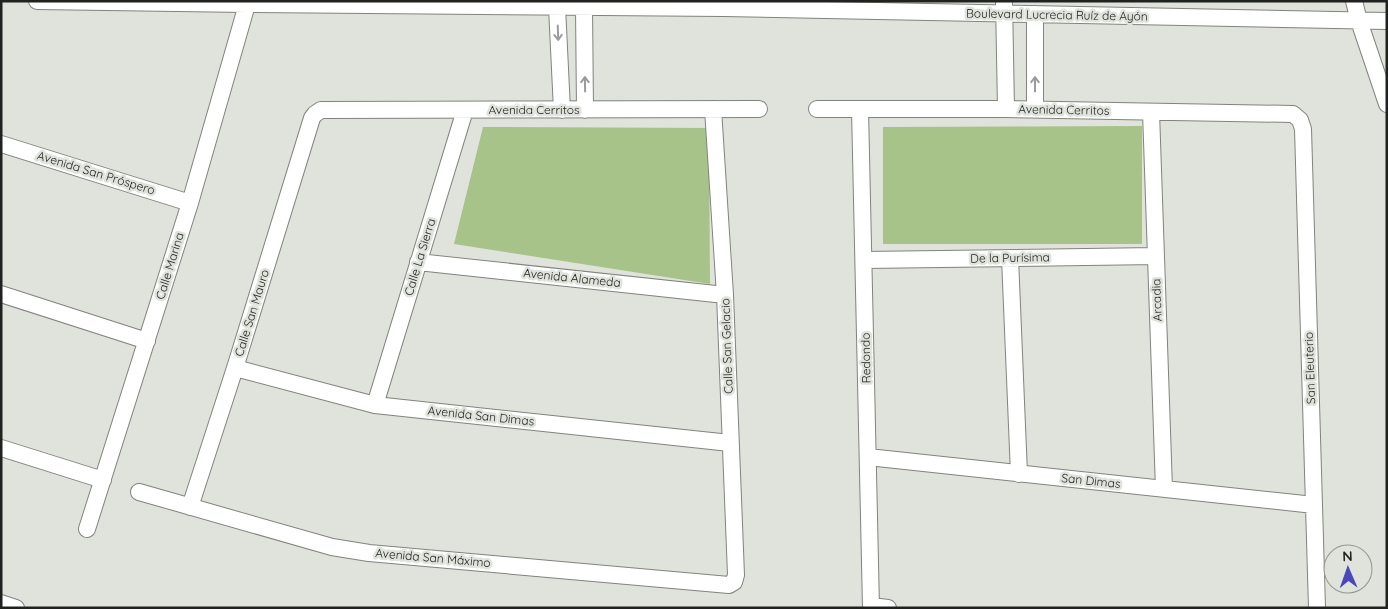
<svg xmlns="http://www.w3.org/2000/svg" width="1388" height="609" viewBox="0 0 1388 609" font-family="Quicksand,sans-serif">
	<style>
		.green { fill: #a8c389 }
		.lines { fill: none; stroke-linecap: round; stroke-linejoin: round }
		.street-casing { stroke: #81847d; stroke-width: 18 }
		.street { stroke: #fff; stroke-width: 16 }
		.oneway { stroke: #9b9c9a }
		.labels { text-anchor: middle; stroke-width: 5; stroke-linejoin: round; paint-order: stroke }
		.street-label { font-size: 12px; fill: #20221f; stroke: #dfe3db }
	</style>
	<rect width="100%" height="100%" fill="#dfe3db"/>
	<path class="green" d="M1142,126V244H883V127Z
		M483,127L709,128L710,284L454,244Z"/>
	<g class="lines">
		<defs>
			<path id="street" d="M37,1L247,4L724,8L1387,21
				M559,1L557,7L562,110
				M582,1L584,7L585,110
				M1004,1L1006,109
				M1354,1L1359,21L1387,104
				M1035,14V109
				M817,109H1006L1293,114L1300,120L1303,129L1317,608
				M860,109L871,608
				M1151,112L1164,489
				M1,144L190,203
				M1010,258L1019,474
				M864,260L1156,256
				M418,262L725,295
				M1,294L147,341
				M235,368L375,405L730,443
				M375,405L465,110
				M1,448L103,480
				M868,457L1314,505
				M139,492L332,547L369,553L729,585L734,582L736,575L725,295L713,109
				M190,507L235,368L312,118L315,114L321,110L759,109
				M87,529L190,203L248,1
				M1,603L16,608
				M871,606L888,608"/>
		</defs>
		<use href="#street" class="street-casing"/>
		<use href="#street" class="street"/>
	</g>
	<defs><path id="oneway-shaft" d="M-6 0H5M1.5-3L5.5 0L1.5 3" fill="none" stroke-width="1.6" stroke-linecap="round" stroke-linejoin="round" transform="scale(1.25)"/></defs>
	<g class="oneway">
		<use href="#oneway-shaft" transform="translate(558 33) rotate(88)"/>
		<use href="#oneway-shaft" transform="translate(585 84) rotate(-91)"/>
		<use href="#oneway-shaft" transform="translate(1035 84) rotate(-90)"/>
	</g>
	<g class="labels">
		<g class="street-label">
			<text transform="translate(1057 15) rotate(1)" y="4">Boulevard Lucrecia Ruíz de Ayón</text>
			<text x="534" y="114">Avenida Cerritos</text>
			<text transform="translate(1064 110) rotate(1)" y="4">Avenida Cerritos</text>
			<text transform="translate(96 173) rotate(17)" y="4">Avenida San Próspero</text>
			<text transform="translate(420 257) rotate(-73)" y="4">Calle La Sierra</text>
			<text transform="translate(1010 258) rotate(-1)" y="4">De la Purísima</text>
			<text transform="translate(170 266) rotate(-73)" y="4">Calle Marina</text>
			<text transform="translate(572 278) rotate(6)" y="4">Avenida Alameda</text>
			<text transform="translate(1157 300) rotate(-92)" y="4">Arcadia</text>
			<text transform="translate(252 313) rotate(-73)" y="4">Calle San Mauro</text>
			<text transform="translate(727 346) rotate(-92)" y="4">Calle San Gelacio</text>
			<text transform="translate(866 358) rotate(-91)" y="4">Redondo</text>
			<text transform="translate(1310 368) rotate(-92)" y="4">San Eleuterio</text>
			<text transform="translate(481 416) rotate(6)" y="4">Avenida San Dimas</text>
			<text transform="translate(1091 481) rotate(6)" y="4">San Dimas</text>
			<text transform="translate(433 558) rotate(5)" y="4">Avenida San Máximo</text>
		</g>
	</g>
	<rect width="1388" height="609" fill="none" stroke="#20221f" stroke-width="5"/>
	<g transform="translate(1348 569) rotate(358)"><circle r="24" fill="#dfe3db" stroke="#939690"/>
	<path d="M0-4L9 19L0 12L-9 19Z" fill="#4a46bc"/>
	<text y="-8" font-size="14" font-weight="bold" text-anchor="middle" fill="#20221f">N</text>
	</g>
</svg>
